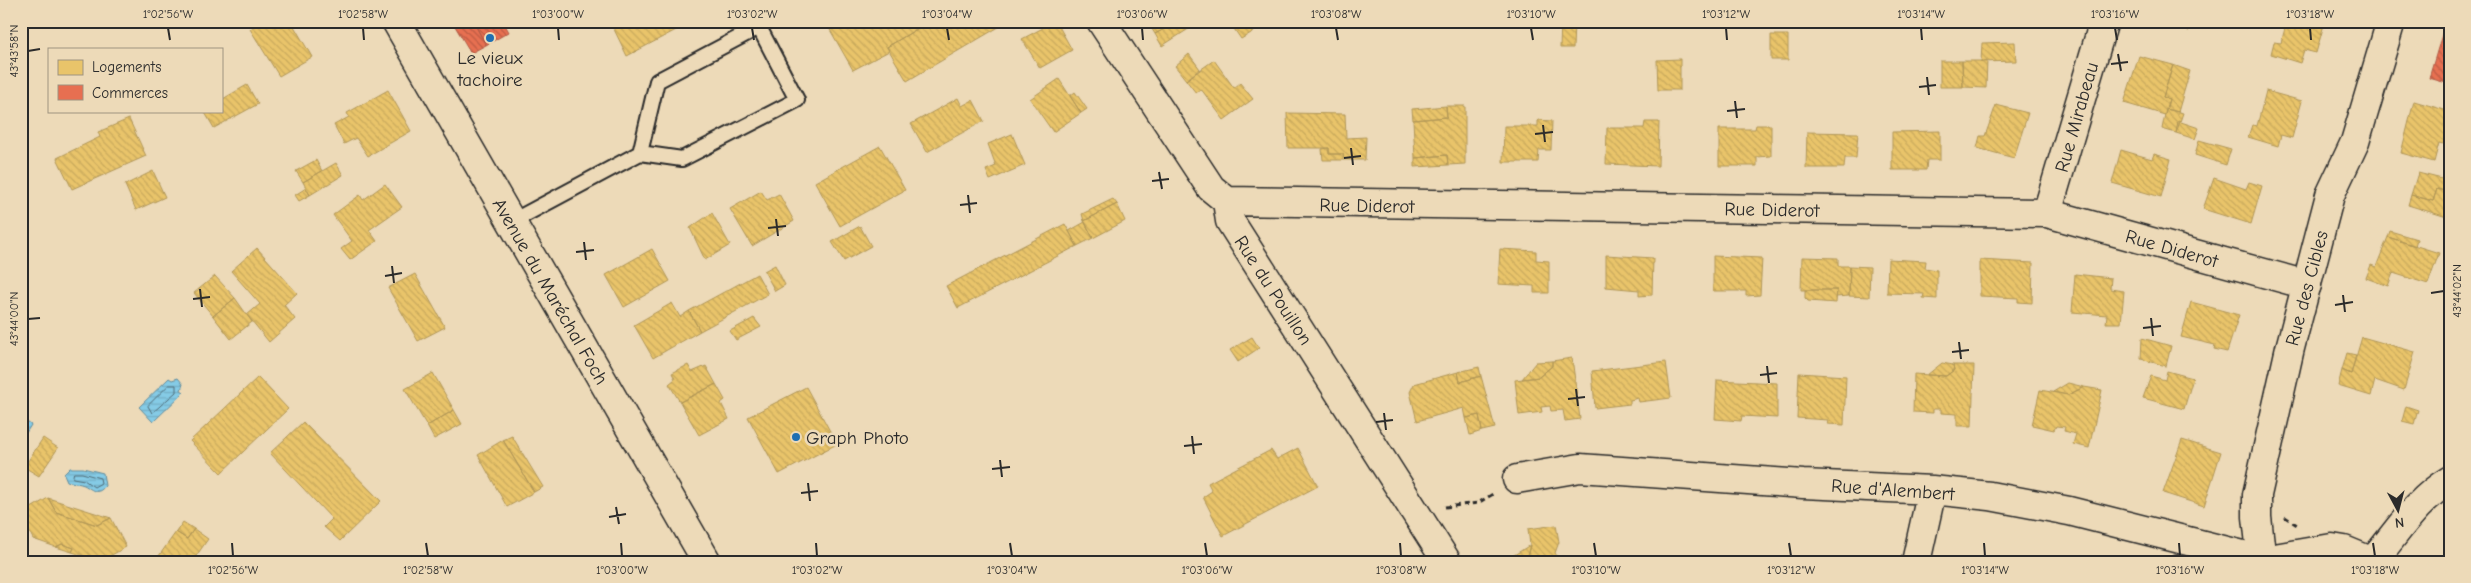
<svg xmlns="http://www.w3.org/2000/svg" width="2471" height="583" viewBox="0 0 2471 583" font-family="'Comic Neue',sans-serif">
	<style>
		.water { fill: url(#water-rules); stroke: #618b9b }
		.homes { fill: url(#homes-back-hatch); stroke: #b09657 }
		.shops { fill: url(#shops-back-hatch); stroke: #af5b46 }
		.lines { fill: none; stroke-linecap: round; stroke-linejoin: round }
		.shore { stroke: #4f6b76; stroke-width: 1 }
		.lane-casing { stroke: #2b2b2b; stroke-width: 18 }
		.street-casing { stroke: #2b2b2b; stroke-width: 31 }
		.secondary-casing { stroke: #2b2b2b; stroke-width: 31 }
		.path { stroke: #2b2b2b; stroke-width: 3; stroke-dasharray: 5 4; stroke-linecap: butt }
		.lane { stroke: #eddab8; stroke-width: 14 }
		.street { stroke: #eddab8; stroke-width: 28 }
		.secondary { stroke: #eddab8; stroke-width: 28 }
		.ticks { fill: none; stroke: #2b2b2b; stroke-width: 2 }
		.poi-dot { fill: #1f6fb2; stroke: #eddab8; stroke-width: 2 }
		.labels { text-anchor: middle; stroke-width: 5; stroke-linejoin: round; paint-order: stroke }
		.poi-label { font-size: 19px; fill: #2b2b2b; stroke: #eddab8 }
		.street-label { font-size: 19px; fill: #2b2b2b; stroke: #eddab8 }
		.neatline { fill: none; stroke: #2b2b2b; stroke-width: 2 }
		.ticks-label { font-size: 12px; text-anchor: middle; fill: #2b2b2b }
	</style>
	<defs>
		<pattern id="water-rules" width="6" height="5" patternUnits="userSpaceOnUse" patternTransform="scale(1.25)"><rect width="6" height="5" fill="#85cbe6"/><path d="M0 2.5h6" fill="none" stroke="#73aec5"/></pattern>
		<pattern id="homes-back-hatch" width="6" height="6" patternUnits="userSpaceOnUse" patternTransform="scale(1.25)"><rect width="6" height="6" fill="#e9c46a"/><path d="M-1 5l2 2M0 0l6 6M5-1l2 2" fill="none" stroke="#c8a95c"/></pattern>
		<pattern id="shops-back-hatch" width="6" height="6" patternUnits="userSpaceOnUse" patternTransform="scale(1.25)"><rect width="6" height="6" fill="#e76f51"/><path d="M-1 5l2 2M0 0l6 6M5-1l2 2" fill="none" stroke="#bb5b43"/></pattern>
	</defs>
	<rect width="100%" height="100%" fill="#eddab8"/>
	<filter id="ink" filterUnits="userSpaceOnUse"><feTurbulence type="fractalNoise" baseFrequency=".02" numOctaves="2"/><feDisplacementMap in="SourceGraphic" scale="10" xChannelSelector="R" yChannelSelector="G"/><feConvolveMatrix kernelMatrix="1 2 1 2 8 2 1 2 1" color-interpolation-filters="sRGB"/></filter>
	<g filter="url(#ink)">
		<path class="water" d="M169,378L172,380L178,378L183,384L181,390L184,392L153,422L139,407Z
			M21,418L31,425L22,439H21Z
			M70,468H83L103,473L105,486C97,496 93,490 84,485C79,483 73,483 67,481L64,474Z"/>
		<path class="homes" d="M264,21H291L312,57L279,76L250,29Z
			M610,21H693L627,56Z
			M825,21H930L887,47L889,51L853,70Z
			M930,21H1009L907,81L887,47Z
			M1056,21L1072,50L1040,68L1022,39Z
			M1147,21H1159L1164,29L1155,34Z
			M1159,21H1201L1162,46L1155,34L1164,29Z
			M1232,21H1250L1256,30L1241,39L1230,23Z
			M1250,21H1259V23L1254,27Z
			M2160,21H2192L2189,31L2160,23Z
			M2287,21H2325L2316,53L2304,50L2300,63L2271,54L2274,42L2281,43Z
			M1561,22L1574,23L1573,48H1560Z
			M1771,35H1788V60H1771Z
			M2015,42L2016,61L1981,62L1982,43Z
			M1189,54L1200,69L1186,80L1175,66Z
			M2139,56L2173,65L2163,97L2169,99L2165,115L2124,103Z
			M1680,59V90H1658L1657,60Z
			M1214,60L1234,88L1240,83L1253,99L1224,120L1201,89L1196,93L1186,80Z
			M1940,61H1962L1963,87H1940Z
			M1962,61H1987L1986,88L1963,87Z
			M2173,65L2190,71L2178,112L2166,109L2169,99L2163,97Z
			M1059,79L1081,113L1053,132L1030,99Z
			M247,85L258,104L214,128L204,111H221V100Z
			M388,90L411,131L368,156L356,138L344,144L334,125L349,117L347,113Z
			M2266,91L2302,101L2292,138L2281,135L2278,146L2248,137L2252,125L2257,126Z
			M1075,92L1087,109L1081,113L1070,96Z
			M958,98L962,106L973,100L984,121L927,152L911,124Z
			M2414,101L2448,111L2444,125L2448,126L2443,144L2439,143L2434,162L2401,153Z
			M1996,105L2028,113L2014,158L1977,148L1980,136H1985Z
			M1446,106H1465V164L1448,165L1447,155L1415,158L1413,120L1447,117Z
			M1446,106L1447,117L1413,120L1412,109Z
			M2166,109L2183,113L2176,133L2162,129Z
			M1287,113L1345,114L1346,138L1366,137L1365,160H1344L1343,154H1329V148H1288Z
			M129,119L146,156L72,189L57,158L100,137L98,132Z
			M1538,120L1552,121L1551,150H1539L1538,162H1503L1504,126H1538Z
			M2178,121L2199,128L2195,139L2176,133Z
			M1645,122H1659L1658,166L1606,164L1607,128H1644Z
			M1756,125H1771V156L1757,157V166H1719V129H1755Z
			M1940,131V160H1927L1926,170H1892V132Z
			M1807,132L1858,133L1856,158H1845L1844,168H1806Z
			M1012,134L1025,165L990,180L986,170L996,166L988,144Z
			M2199,140L2231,149L2226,165L2195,155Z
			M880,146L905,190L840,226L815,182Z
			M1329,148V154H1343L1344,160H1323L1322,149Z
			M2121,150L2152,159L2154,154L2171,159L2161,197L2112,183Z
			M1447,155L1448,165L1415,167V158Z
			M316,160L322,171L303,182L296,171Z
			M336,163L343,175L310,195L303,182Z
			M153,171L165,197L136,210L125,185Z
			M2418,173L2450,181L2449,192L2437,189L2433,201L2411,195Z
			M2214,178L2246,189L2249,182L2262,186L2251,224L2203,209Z
			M385,184L402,207L369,230L377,241L350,260L341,249L352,241L333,215L360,195L363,200Z
			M2450,187V218L2408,205L2411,195L2433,201L2437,189L2449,192Z
			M306,188L310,195L299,201L295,195Z
			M761,191L767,200L779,194L794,221L752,246L730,209Z
			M1113,199L1117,204L1084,221L1082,214Z
			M1117,204L1125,221L1093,238L1084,221Z
			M712,213L730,245L705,260L690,228Z
			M1085,222L1093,238L1077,246L1069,231Z
			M1065,224L1077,246L958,308L946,286Z
			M860,226L871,246L844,261L832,242Z
			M2390,231L2417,239L2415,246L2388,237Z
			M2388,237L2439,253L2428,284L2393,273L2388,286L2366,278L2371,265L2376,267Z
			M257,248L297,293L284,305L295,319L269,342L247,315L260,304L231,271Z
			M652,249L670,281L624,307L606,275Z
			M1500,249L1536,251V260L1549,261V293H1534V286L1498,284Z
			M1606,255L1653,258L1652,295L1639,296V290L1606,287Z
			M1713,256L1762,258L1760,295L1746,296V291H1713Z
			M1802,257L1838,258V266H1850L1849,296L1836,297L1837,290H1801Z
			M1888,259L1926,261L1925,268L1937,270V299L1923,298L1924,294L1887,293Z
			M1980,260L2033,263L2032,303L2018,302V298L1980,296Z
			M775,265L785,285L775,291L764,271Z
			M1850,266L1870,267L1869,297L1849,296Z
			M415,274L445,327L418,341L388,288Z
			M757,274L768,294L700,331L689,311Z
			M2075,274L2111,278L2110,289L2124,291L2121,323H2106L2107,315L2072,312Z
			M215,276L235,298L213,316L194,293Z
			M1805,290H1837L1836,303L1808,301L1805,298Z
			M235,298L252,322L231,339L213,316Z
			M2191,302L2239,315L2227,352L2214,349L2215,345L2181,337Z
			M672,303L680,317L689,311L700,331L653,358L634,325Z
			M754,318L761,327L736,340L730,331Z
			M1252,337L1259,348L1238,362L1230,350Z
			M2362,337L2415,352L2404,390L2375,380L2371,396L2338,386L2342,370L2351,374Z
			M2142,338L2171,346L2166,366L2141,359Z
			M2347,353L2356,355L2351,374L2342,370Z
			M1572,358L1580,419L1565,421L1563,410L1551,411L1550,406L1541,407L1542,412L1519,415L1515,380L1539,377L1552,366V361Z
			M1552,361V366L1539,377L1522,379L1536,362Z
			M1666,362L1671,398L1639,402L1638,398L1630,400V404L1595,408L1592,371Z
			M1942,363L1953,365L1954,370L1946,376L1927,375Z
			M688,365L692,372L706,366L716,384L680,402L669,384L675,379L672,373Z
			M1953,365H1974L1972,426H1957V414L1941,413V409H1933V413L1913,412L1914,374L1946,376L1954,370Z
			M1479,367L1481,376L1460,382L1458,372Z
			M2167,371L2193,378L2184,409L2143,398L2151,376L2165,380Z
			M1458,372L1460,382L1481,376L1495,428L1482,431L1479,415L1466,418L1464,408L1417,421L1410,392L1414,384Z
			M433,373L454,410L427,426L405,389Z
			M1799,373L1846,376L1844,425L1827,424L1828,420L1797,418Z
			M258,377L288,409L221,473L190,441Z
			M1717,380L1777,383V418L1742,416L1741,421L1715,419Z
			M2068,383L2084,387L2068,395L2053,392Z
			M716,384L725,400L721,403L729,419L699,435L680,402Z
			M806,387L837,444L779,474L748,417Z
			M2084,387L2102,390L2089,448L2073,444L2076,434L2064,431L2065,427L2056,426L2054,430L2032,425L2040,390L2068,395Z
			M2406,406L2418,410L2414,424L2402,421Z
			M454,410L462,424L434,439L427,426Z
			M1479,415L1482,431L1470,435L1466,418Z
			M303,422L381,501L340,541L324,527L332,519L270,453Z
			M512,436L543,487L534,492L503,440Z
			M43,438L58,448L39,476L24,467Z
			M503,440L534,492L507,507L478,455Z
			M2182,440L2221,452L2204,506L2163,493Z
			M1298,448L1318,486L1223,536L1203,497L1212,491L1208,483L1271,450L1277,459Z
			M48,498L111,518L97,525L56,512Z
			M48,498L56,512L97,525L111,518L126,547L101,561L72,552L74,548L62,544L56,547L33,539L21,514Z
			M183,522L194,529L187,539L176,532Z
			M1556,525L1559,542L1555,553L1559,559L1563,556L1566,562H1521L1527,557L1530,545L1528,529Z
			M194,529L208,539L192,562L156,560L176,532L187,539Z
			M62,544L74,548L72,552L56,547Z
			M1530,545L1527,557L1521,562H1503Z"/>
		<path class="shops" d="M452,21H473L486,45L471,53Z
			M473,21H503L509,32L486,45Z
			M2446,21H2450V84L2429,78Z"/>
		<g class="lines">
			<path class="shore" d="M169,385H176V392L152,413L148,406Z
				M74,473H82L100,478L101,483L94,487L84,480L73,478Z"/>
			<defs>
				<path id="lane" d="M511,222L640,153L682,159L797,100L759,27L657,81L640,153"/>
				<path id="street" d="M1101,21L1211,188L1227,201L1230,221L1447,562
					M1227,201L2047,213L2307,285
					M2047,213L2104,21
					M1517,479L1580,468L1803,484L1932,490L1990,496L2069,511L2263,560L2332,548L2344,550L2373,562
					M1916,562L1932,490
					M2372,562C2397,533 2416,500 2450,480"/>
				<path id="secondary" d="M396,21L707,562
					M2262,562L2257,517V495L2290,348L2330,195L2355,142L2391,21"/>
			</defs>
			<use href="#lane" class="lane-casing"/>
			<use href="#street" class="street-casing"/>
			<use href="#secondary" class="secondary-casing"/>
			<path class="path" d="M1445,507L1478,503L1493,494
				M2285,517L2297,525"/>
			<use href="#lane" class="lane"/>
			<use href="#street" class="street"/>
			<use href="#secondary" class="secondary"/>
		</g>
	</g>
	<path class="ticks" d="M168,28L170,40M363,28L364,40M558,28L559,40M752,28L754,40M947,28L949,40M1142,28L1143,40M1336,28L1338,40M1531,28L1533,40M1726,28L1727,40M1921,28L1922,40M2115,28L2117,40M2310,28L2311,40M28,51L40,49M2118,54L2121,71M2111,64L2128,62M1927,77L1929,95M1919,87L1936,85M1735,101L1737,118M1727,111L1745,109M1543,125L1545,142M1535,134L1553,132M1351,148L1353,165M1344,158L1361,156M1159,172L1162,189M1152,181L1169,179M968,195L970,213M960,205L977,203M776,219L778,236M768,228L786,226M584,242L586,260M576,252L594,250M392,266L394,283M385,276L402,273M200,289L202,307M2431,293L2444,291M2343,295L2345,312M193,299L210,297M2335,305L2353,302M2151,318L2153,336M28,319L40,318M2143,328L2161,326M1959,342L1961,359M1952,352L1969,350M1767,366L1769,383M1760,375L1777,373M1576,389L1578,406M1568,399L1585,397M1384,413L1386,430M1376,422L1393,420M1192,436L1194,454M1184,446L1202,444M1000,460L1002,477M992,469L1010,467M808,483L810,501M801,493L818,491M616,507L619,524M609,517L626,514M232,543L233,556M426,543L428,556M621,543L622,556M816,543L817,556M1010,543L1012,556M1205,543L1207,556M1400,543L1401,556M1594,543L1596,556M1789,543L1791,556M1984,543L1985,556M2179,543L2180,556M2373,543L2375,556"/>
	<g class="poi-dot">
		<circle cx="490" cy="38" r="5"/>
		<circle cx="796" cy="437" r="5"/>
	</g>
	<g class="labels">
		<g class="poi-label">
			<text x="490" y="64">Le vieux<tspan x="490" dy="22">tachoire</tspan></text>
			<text x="806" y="444" text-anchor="start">Graph Photo</text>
		</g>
		<g class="street-label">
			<text transform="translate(2076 117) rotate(-74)" y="7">Rue Mirabeau</text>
			<text transform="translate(1367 205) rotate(1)" y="7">Rue Diderot</text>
			<text transform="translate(1772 209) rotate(1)" y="7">Rue Diderot</text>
			<text transform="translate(2172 248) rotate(16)" y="7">Rue Diderot</text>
			<text transform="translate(2306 288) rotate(-75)" y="7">Rue des Cibles</text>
			<text transform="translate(1274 290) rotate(57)" y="7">Rue du Pouillon</text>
			<text transform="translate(551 291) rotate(60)" y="7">Avenue du Maréchal Foch</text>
			<text transform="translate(1893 489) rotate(4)" y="7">Rue d'Alembert</text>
		</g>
	</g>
	<rect width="2471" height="583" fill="none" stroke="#eddab8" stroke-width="55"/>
	<rect x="48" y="48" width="175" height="65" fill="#eddab8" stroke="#9f9480"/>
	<rect x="58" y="60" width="25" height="15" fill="#e9c46a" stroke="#9f9480"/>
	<text x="92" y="72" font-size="15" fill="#2b2b2b">Logements</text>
	<rect x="58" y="85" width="25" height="15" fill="#e76f51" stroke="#9f9480"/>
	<text x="92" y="98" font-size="15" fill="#2b2b2b">Commerces</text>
	<g transform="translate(2398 510) rotate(173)" stroke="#eddab8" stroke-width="4" paint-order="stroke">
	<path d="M0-4L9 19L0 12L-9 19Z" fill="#2b2b2b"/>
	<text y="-8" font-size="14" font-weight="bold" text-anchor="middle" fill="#2b2b2b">N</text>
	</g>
	<rect x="28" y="28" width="2416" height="528" class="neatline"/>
	<g class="ticks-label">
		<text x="168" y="18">1°02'56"W</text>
		<text x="363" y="18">1°02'58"W</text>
		<text x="558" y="18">1°03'00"W</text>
		<text x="752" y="18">1°03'02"W</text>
		<text x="947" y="18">1°03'04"W</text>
		<text x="1142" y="18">1°03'06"W</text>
		<text x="1336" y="18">1°03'08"W</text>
		<text x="1531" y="18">1°03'10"W</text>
		<text x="1726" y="18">1°03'12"W</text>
		<text x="1921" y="18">1°03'14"W</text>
		<text x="2115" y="18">1°03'16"W</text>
		<text x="2310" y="18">1°03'18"W</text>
		<text transform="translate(14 51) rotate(-90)" y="4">43°43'58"N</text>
		<text transform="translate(2457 291) rotate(-90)" y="4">43°44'02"N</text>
		<text transform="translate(14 319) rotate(-90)" y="4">43°44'00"N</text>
		<text x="233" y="574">1°02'56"W</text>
		<text x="428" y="574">1°02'58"W</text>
		<text x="622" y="574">1°03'00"W</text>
		<text x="817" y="574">1°03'02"W</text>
		<text x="1012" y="574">1°03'04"W</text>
		<text x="1207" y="574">1°03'06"W</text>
		<text x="1401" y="574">1°03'08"W</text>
		<text x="1596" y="574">1°03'10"W</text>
		<text x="1791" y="574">1°03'12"W</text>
		<text x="1985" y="574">1°03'14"W</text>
		<text x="2180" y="574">1°03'16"W</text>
		<text x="2375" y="574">1°03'18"W</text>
	</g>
</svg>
